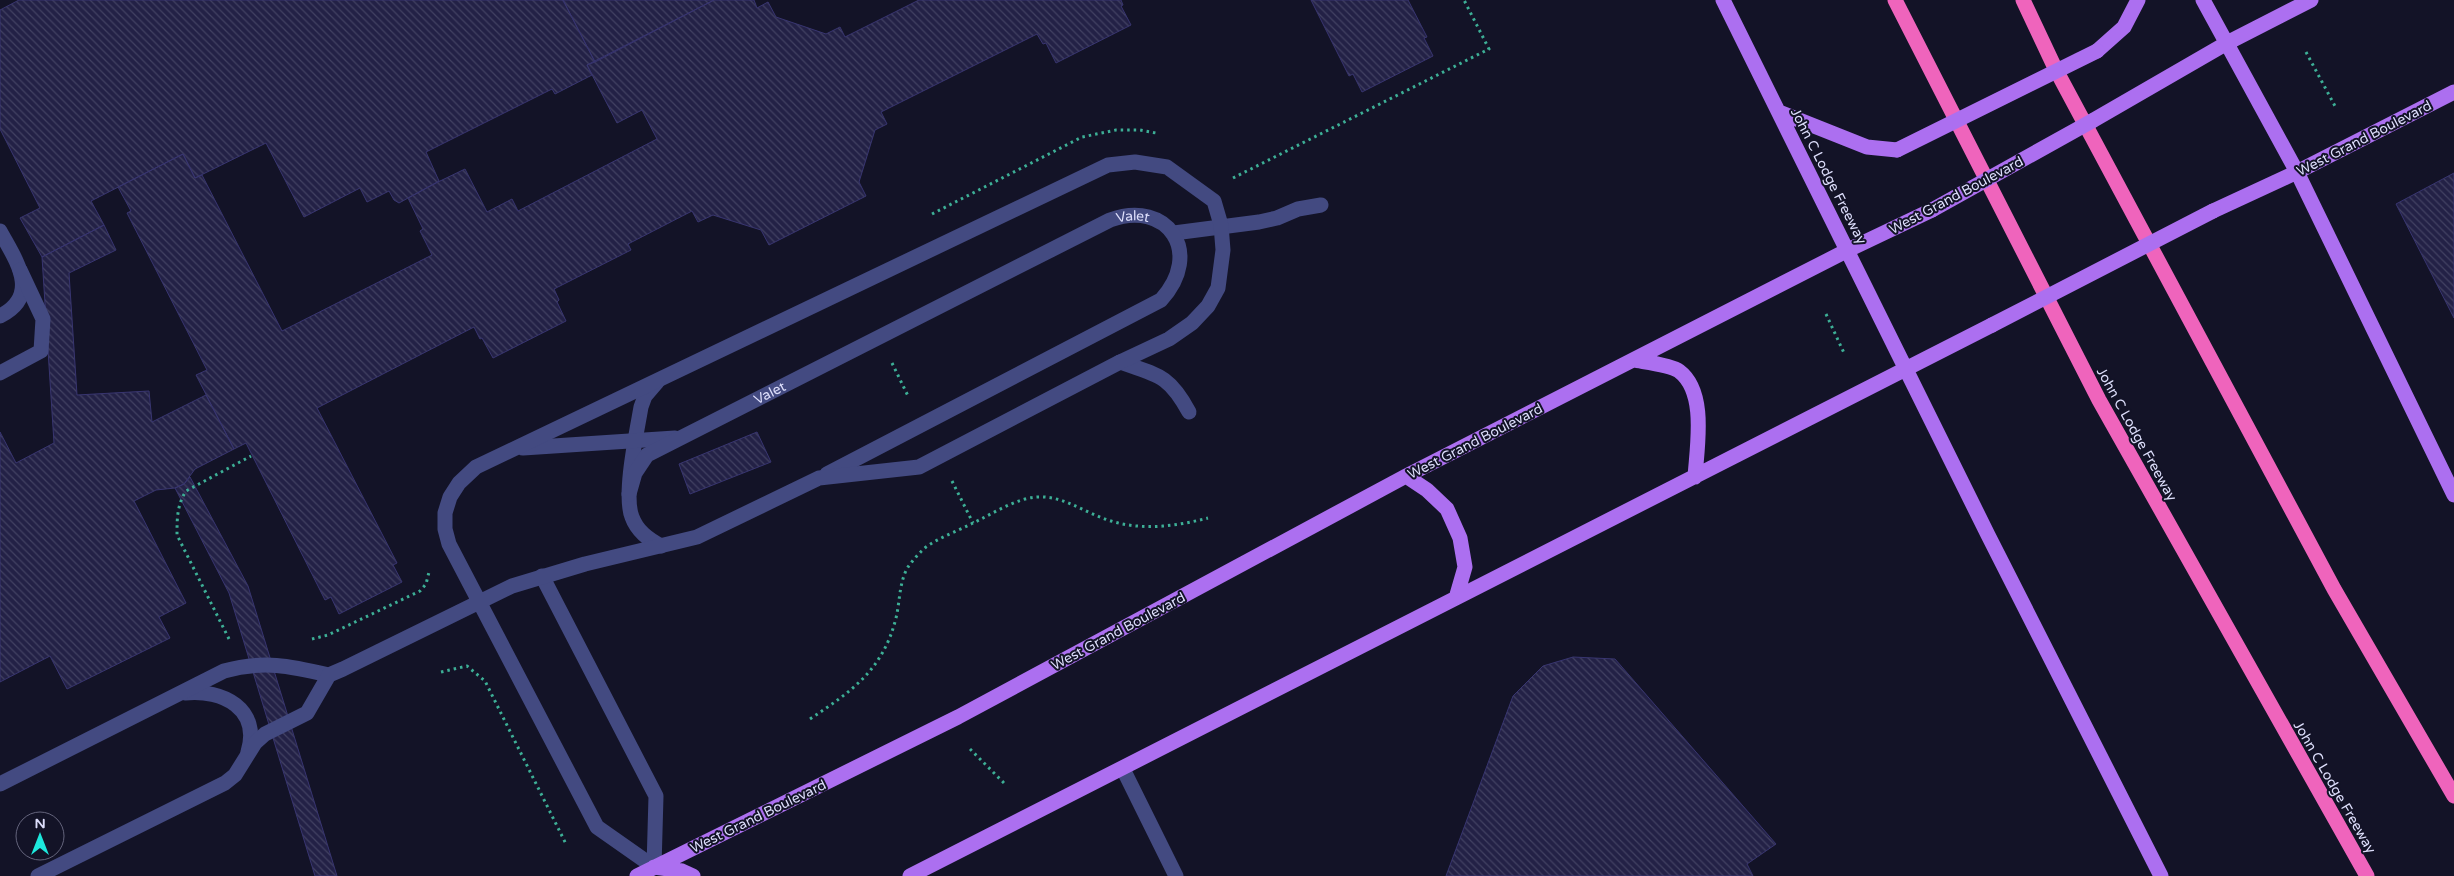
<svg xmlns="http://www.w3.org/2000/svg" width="2454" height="876" viewBox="0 0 2454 876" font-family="'Varela Round',sans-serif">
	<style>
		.building { fill: url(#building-back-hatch); stroke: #383570 }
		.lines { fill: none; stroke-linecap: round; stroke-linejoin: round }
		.path { stroke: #3daf96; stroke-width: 3; stroke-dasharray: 2.5 4; stroke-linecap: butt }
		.minor { stroke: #434a81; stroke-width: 15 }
		.major { stroke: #ac6ff0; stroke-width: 15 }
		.highway { stroke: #ef64bc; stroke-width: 15 }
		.major-bridge { stroke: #ac6ff0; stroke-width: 15 }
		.labels { text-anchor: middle; stroke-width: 4; stroke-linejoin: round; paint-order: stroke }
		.street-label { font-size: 14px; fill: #dddefb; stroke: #131327 }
	</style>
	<defs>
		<pattern id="building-back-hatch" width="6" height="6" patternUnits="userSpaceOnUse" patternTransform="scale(1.25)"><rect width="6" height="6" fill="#232146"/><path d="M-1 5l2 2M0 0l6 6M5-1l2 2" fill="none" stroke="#424162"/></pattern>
	</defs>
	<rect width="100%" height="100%" fill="#131327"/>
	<path class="building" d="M19,0H563L595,62L587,65L592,75L555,94L552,89L426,152L439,181L399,203L394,200L389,191L367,202L360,188L304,217L266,143L195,178L183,154L91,201L104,225L42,257L20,218L40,208L0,129V10Z
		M563,0H714L595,62Z
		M714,0H754L757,8L768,2L776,17L826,34L840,27L845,37L919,0H1121L1123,5L1121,6L1131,25L1056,63L1046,43L1043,44L1037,34L881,112L887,124L875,130L859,182L866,196L769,245L761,230L713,215L698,222L692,211L628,244L631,250L554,289L559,300L557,302L566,321L493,358L482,338L480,339L474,327L317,408L397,563L393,565L402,582L339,614L331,597L325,600L246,443L234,449L196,375L207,370L127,213L131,211L118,187L183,154L195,178L202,175L282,331L432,255L420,231L423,229L408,198L438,182L465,169L487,212L512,199L518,211L657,139L642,110L617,123L587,65Z
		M1311,0H1408L1427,37L1424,38L1433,56L1362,92L1353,74L1349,76Z
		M2454,173V318L2396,204Z
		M104,225L116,250L69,273L77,395L149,391L152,422L206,395L234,449L195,469L184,484L175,488L156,490L134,501L186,603L159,617L170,638L67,689L50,656L0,682V432L16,463L54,443L42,257Z
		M757,432L771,462L690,494L679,464Z
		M190,477L248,586L337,876H315L229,593L175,488L184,484Z
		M1573,657L1615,659L1776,844L1747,864L1753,876H1446L1513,696L1543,666Z"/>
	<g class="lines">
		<path class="path" d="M2306,52L2336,108
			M1233,178L1489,49L1464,0
			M932,214L1082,137L1116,130H1140L1156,133
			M1826,314L1844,353
			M892,363L909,398
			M952,481L973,523
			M229,639L177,535C177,519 177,505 186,491L251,456
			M312,639L328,635L420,591L426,584L429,572
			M441,672L467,666L485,681L566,844
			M810,719C852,691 883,670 896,618C900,602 899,582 908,567C913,560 919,553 926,547C940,537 958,531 973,523C990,515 1007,504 1025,499C1058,490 1081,512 1111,521C1143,531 1177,526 1208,518
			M970,749L1004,783"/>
		<g class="minor">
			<path d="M0,231C15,259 42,295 0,316"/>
			<path d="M1174,233L1259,222L1277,218L1298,209L1321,205"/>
			<path d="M1120,362C1158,375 1169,375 1189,412"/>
			<path d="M0,373L41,351L43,319L20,270"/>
			<path d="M657,382L645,396L641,407C637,431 623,495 632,517C637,531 648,539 661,546"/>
			<path d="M523,448L675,438"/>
			<path id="s1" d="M629,494L635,473L647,455L1110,220C1168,199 1204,253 1161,300L827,474"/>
			<path d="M542,576L656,796L654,867"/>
			<path d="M185,693C223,689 261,709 248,752"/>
			<path d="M1123,769L1176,876"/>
			<path d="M0,784L224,671C263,660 290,666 329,675"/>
			<path d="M38,876L225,783L235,775L255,743L265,734L307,713L329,675L343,669L512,586L585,564L697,537L819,478L919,467L1120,362L1169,339L1192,323L1208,306L1218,288L1223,250L1221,225L1214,201L1167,167L1135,162L1108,165L476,467L459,483L450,497L445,513V529L449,544L597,827L654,867"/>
		</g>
		<path class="major" d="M1723,0L1988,535L2161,876
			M2203,0L2297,172L2454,495
			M2097,51L2124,27L2138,0
			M1779,112L1867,147L1897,150
			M2092,121L2227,43L2311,0
			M2213,211L2297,172L2454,92
			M1634,360C1644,362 1671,365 1679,371C1707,392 1697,446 1695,477
			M1406,476L1427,490L1447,509L1460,538L1465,567L1456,598
			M654,867L682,871L693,876
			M637,876L958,717L1406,476L1848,250L1932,210
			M910,876L1992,325"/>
		<path class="highway" d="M1895,0L2099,400L2367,876
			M2023,0L2055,68L2334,589L2454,796"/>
		<path class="major-bridge" d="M1897,150L2097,51
			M1932,210L2092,121
			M1992,325L2213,211"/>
	</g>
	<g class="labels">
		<g class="street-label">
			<text transform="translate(2364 138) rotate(-27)" y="5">West Grand Boulevard</text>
			<text transform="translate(1829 176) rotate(63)" y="5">John C Lodge Freeway</text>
			<text transform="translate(1956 195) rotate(-28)" y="5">West Grand Boulevard</text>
			<text dy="5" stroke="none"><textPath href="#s1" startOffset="586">Valet</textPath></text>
			<text dy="5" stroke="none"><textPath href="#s1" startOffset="181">Valet</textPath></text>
			<text transform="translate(2137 434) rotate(61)" y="5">John C Lodge Freeway</text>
			<text transform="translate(1475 441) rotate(-27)" y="5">West Grand Boulevard</text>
			<text transform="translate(1118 631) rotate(-28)" y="5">West Grand Boulevard</text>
			<text transform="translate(2335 787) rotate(60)" y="5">John C Lodge Freeway</text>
			<text transform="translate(758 816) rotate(-26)" y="5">West Grand Boulevard</text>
		</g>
	</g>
	<g transform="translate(40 836)"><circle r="24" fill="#131327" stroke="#64647c"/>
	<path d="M0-4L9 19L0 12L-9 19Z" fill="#1de7dc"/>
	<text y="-8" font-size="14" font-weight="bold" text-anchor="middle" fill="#dddefb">N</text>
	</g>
</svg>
